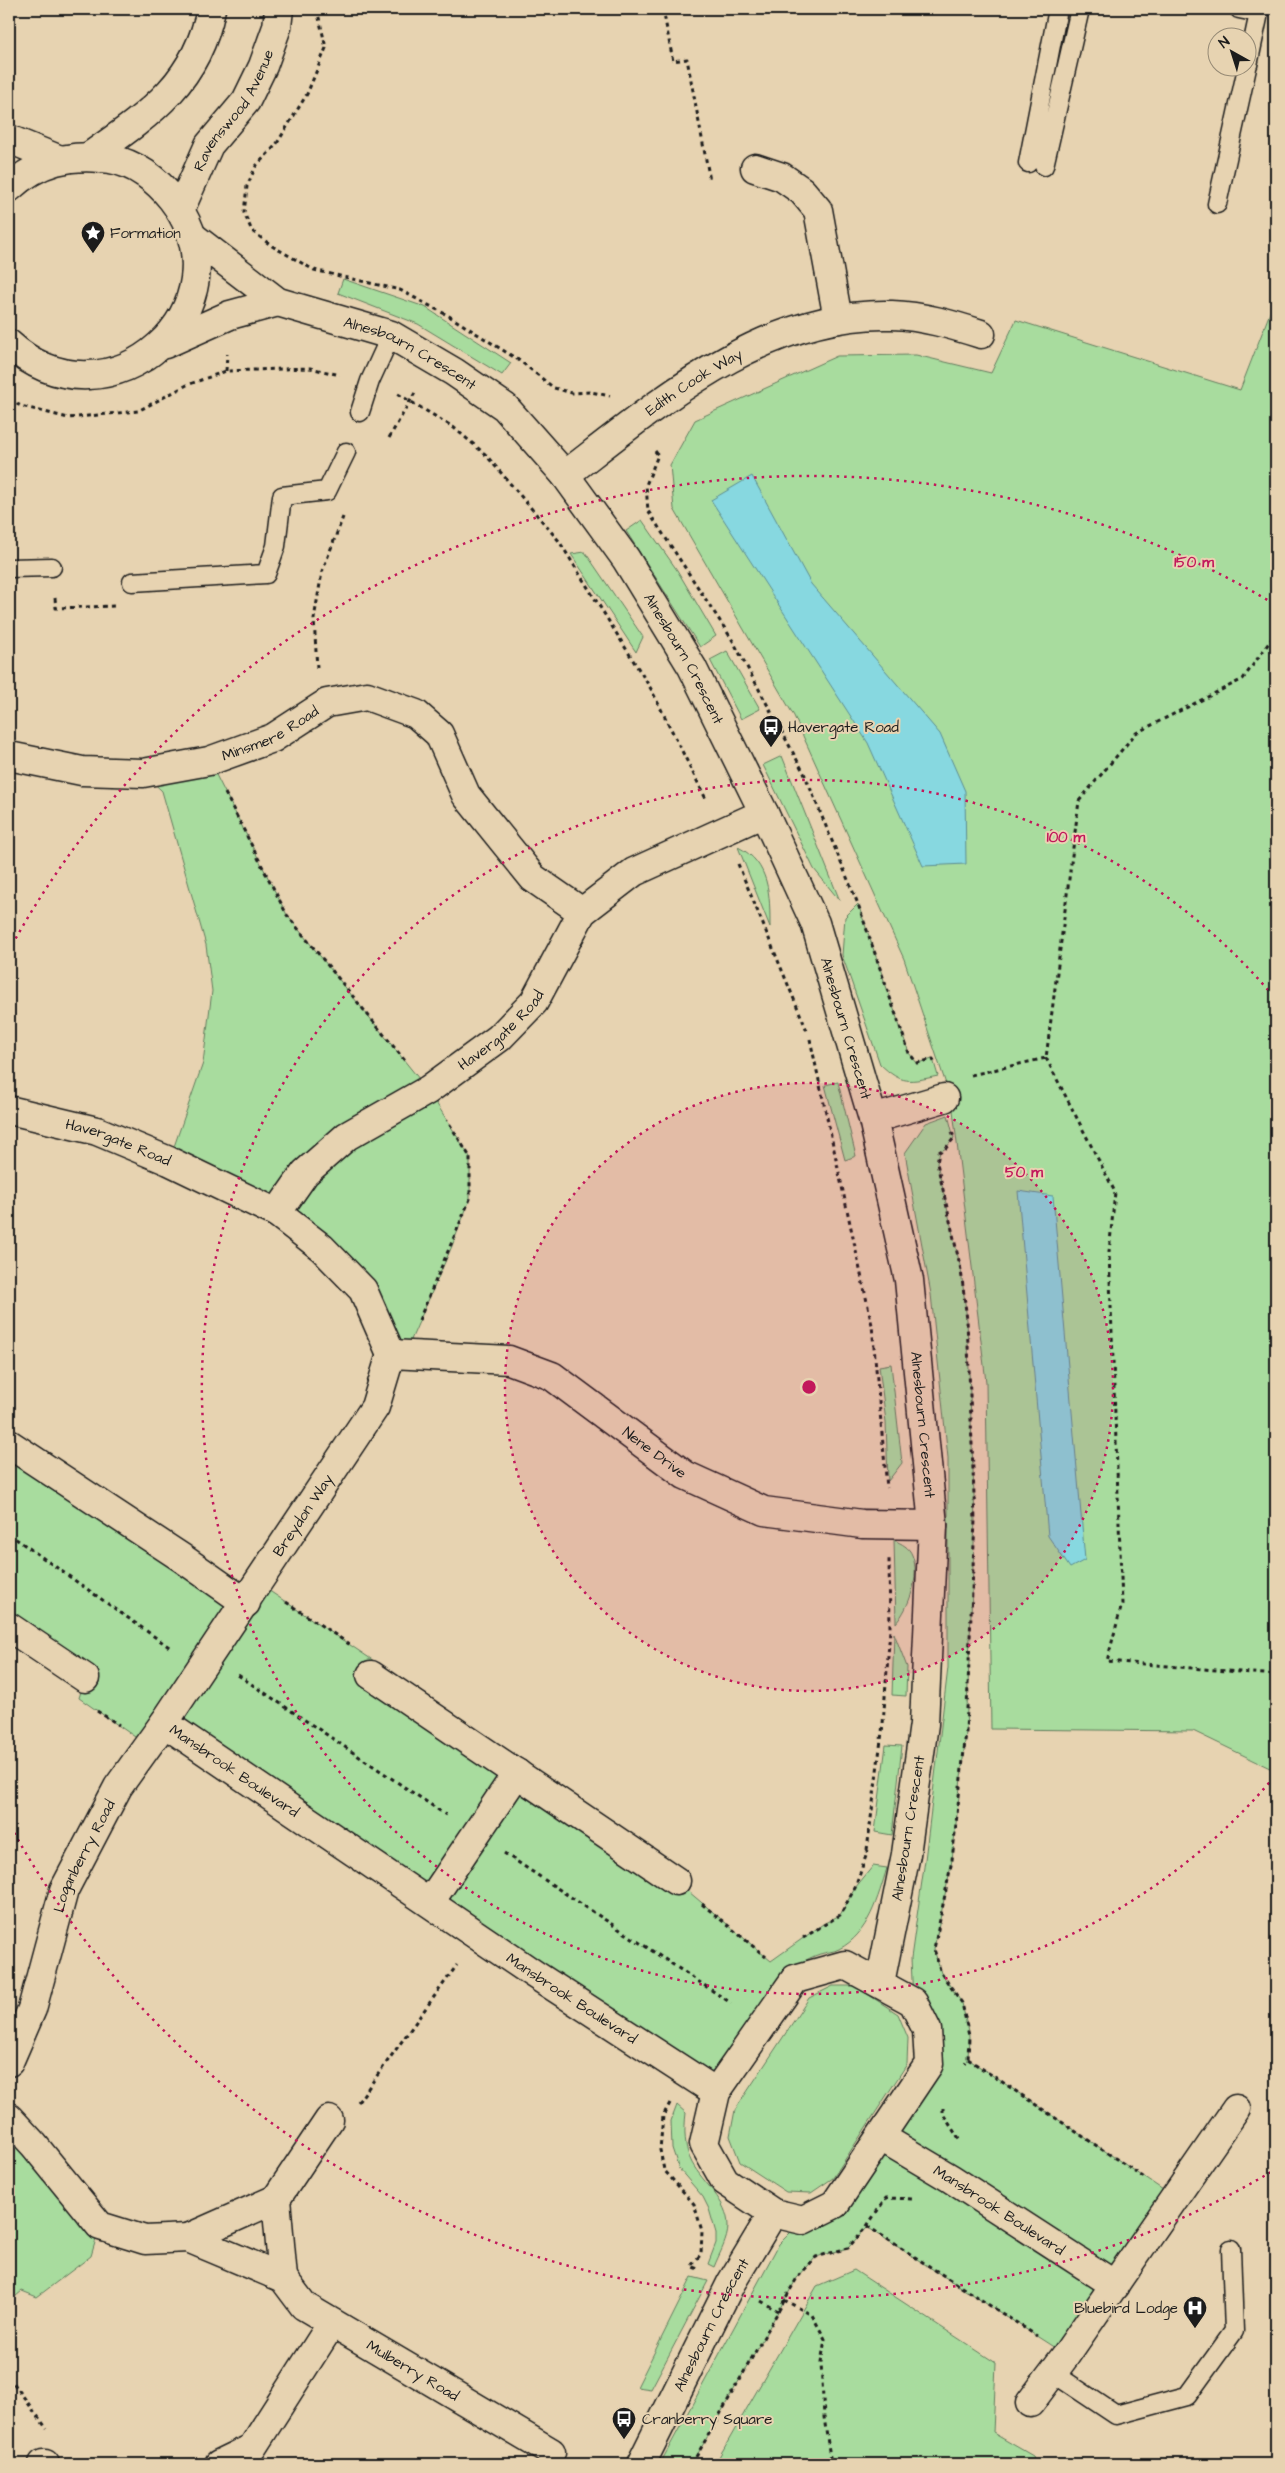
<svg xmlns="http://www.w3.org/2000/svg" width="1285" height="2473" viewBox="0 0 1285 2473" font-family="'Architects Daughter',sans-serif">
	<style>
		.green { fill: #a8dc9e; stroke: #627c5d }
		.water { fill: #87d8e0; stroke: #5c8d92 }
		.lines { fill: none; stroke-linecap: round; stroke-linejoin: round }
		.service-casing { stroke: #1c1c1c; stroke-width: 21 }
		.minor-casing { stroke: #1c1c1c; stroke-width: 31 }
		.path { stroke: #1c1c1c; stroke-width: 3; stroke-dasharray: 4 4; stroke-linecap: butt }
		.service { stroke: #e7d3b1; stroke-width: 18 }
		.minor { stroke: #e7d3b1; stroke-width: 28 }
		.ring { fill: none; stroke: #c2185b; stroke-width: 2.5; stroke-dasharray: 2.5 5 }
		.labels { text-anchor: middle; stroke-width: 4; stroke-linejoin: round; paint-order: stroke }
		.street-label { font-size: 15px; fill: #1c1c1c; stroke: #e7d3b1 }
		.poi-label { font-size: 15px; fill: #1c1c1c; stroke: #e7d3b1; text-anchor: start }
		.centre { fill: #c2185b; stroke: #e7d3b1; stroke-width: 2.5 }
		.ring-label { font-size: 15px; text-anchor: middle; font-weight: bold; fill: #c2185b; stroke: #e7d3b1; stroke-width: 4; stroke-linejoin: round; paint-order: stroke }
	</style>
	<rect width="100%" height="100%" fill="#e7d3b1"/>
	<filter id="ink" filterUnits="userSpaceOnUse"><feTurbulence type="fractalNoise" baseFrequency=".02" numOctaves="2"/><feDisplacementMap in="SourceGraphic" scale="10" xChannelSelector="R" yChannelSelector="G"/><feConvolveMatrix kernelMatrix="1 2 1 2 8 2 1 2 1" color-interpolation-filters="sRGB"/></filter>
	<g filter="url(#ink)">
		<path class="green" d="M343,279L425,307L511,363L502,375L418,324L338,293Z
			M1276,297V1771L1193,1731L991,1729L986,1382L952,1102L904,959L794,716L674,509L670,465L695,420L837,356L916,355L991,373L1016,320L1240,390Z
			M642,520L677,570L716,636L700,647L626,531Z
			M585,552L643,637L636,652L571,554Z
			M727,651L760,709L741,719L710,660Z
			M782,756L840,901L814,869L763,765Z
			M209,761L287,915L428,1090L470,1157V1199L452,1246L404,1356L322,1248L169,1161L203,1063L212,991L206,945L162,791L143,773Z
			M738,847C770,863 770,895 770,927Z
			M858,904L909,1053L917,1063L933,1059L938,1076C909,1082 902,1085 880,1064L842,955L845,917Z
			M838,1082L856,1156L845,1160L825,1085Z
			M948,1115L954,1138L946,1148L940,1152L937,1163L961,1270L967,1320L975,1520L966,1732L952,1860L934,1949L941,1973L962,2003L969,2036L968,2059L1175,2198L1066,2355L867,2227L848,2248L816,2257L797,2278L692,2464H660L779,2244L803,2220L835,2204L929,2064L913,2002L911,1958L925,1860L948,1668V1458L931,1294L905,1153L926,1123Z
			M891,1364L902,1463L888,1481L886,1422L879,1366Z
			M9,1444L245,1603L259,1584L374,1661L371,1675L676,1881L771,1961L823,1924L840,1915L855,1888L873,1866L887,1868C878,1897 869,1934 839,1949C834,1952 826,1952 820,1954C813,1956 806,1960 799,1964L716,2092L165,1724L148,1746L79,1698L85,1678L9,1627Z
			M894,1540C902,1544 909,1547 912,1555C921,1575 909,1608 896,1623Z
			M894,1633L907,1667L906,1696L892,1695Z
			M886,1745L902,1746L892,1835L875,1832Z
			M833,1986H855L898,2014L908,2038L907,2064L833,2178L811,2193L786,2192L740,2162L730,2136L735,2110L809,1998Z
			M677,2105L686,2113C684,2129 684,2148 692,2163C703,2183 728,2201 728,2226C728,2240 719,2254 714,2267L708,2264L716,2243V2233L709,2209L703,2197L679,2169L672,2148L671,2121Z
			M9,2118L100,2226L91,2256L37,2297L22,2291L9,2302Z
			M854,2270L996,2363L993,2433L1033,2456L1036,2464H715L817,2286Z
			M692,2277L708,2281L651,2389L637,2387Z"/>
		<path class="water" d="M752,476L811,584L940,734L965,791L966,864L923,866L868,743L711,500Z
			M1018,1191L1053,1196L1085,1560L1070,1568L1048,1536Z"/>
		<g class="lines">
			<defs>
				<path id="service" d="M1239,9L1259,13L1248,65
					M1028,163L1058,9
					M1044,166L1080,9
					M1217,204L1247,68
					M360,412L370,381L391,335
					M9,568L52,567
					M132,582L266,574L276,546L282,496L327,491L346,452
					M1053,2373L1116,2415L1187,2396L1234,2331L1231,2249"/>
				<g id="minor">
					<path d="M9,139L58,159"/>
					<path d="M90,156C148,115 197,83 211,9"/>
					<path d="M755,168L782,177L802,191L818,210L838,319"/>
					<path d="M9,188C38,161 71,153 110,159C135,163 157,180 172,199C253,305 110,436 9,344"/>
					<path id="s1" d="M180,210L209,145L246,101L263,66L277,27L279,9"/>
					<path id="s2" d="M192,236L278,302L391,335L454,372L505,407L565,475L626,559L692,667L764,813L815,923L873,1119L909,1280L933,1525L924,1724L906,1854L880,1983"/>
					<path d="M165,344L230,315L278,302"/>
					<path id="s3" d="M565,475C660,402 765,311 892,315C923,316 953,325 981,334"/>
					<path id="s4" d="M9,756L82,771L143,773L209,761L273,738L327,703L367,696L416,714L439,734L466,795L533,878L582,912"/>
					<path id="s5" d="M9,1110L97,1131L169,1161L277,1213L305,1173L347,1136L428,1090L499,1038L534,1002L582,912L634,872L764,813"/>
					<path d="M873,1119L944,1098"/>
					<path d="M277,1213L322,1248L363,1290L391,1354"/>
					<path id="s6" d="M391,1354L509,1360L552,1376L685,1475L764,1511L862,1524L933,1525"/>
					<path d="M9,1444L182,1558L246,1603"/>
					<path d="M9,1627L85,1678"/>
					<path d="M371,1675L676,1881"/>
					<path id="s7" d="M164,1723L534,1974L716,2092"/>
					<path d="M430,1902L517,1773"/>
					<path d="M845,1965L913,2002L927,2030L929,2064L835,2204L803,2220L773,2213L725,2181L704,2144L716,2092L795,1979Z"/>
					<path id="s8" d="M9,2062L32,2009L64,1890L118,1787L164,1723L375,1407L391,1354"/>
					<path id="s9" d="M9,2118L34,2145L100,2226L145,2240L188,2238L283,2278L304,2306L551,2452"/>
					<path id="s10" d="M881,2137L950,2178L1115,2285"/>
					<path d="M188,2238L276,2199"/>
					<path d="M283,2278L276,2199L329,2120"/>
					<path d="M1030,2403L1066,2355L1236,2109"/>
					<path d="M43,2464H45"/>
					<path d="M219,2464L252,2448L332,2323"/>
					<path id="s11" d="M641,2464L731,2283L773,2213"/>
				</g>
			</defs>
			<use href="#service" class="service-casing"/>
			<use href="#minor" class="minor-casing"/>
			<path class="path" d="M317,9L326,48L307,94L276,145L256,166L247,186L244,213L252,231L272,246L314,270L400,290L449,316L520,361L554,388L572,393L591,392L610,396
				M663,9L673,61L687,59L710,181
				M9,81L14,85
				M226,371L227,354
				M398,394L453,427L485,454L559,541L651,689L706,799
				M9,400L21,406L68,418L138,411L187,385L226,371L310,368L340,375
				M389,438L416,391
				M655,451L658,455L646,485L648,511L733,641L804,773L858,904L909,1053L917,1063L933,1059L935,1065
				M55,598L56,608L114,606
				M317,668L314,619L322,572L343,517
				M225,793L287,915L406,1062
				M738,864L808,1033
				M810,1039L872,1325L887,1488
				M1046,1058L1115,1192L1109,1252L1122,1604L1107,1661L1276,1675
				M971,1075L1046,1058L1079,801L1136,733L1243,679L1276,633
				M952,1132L954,1138L946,1148L939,1152L937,1163L961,1270L967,1320L975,1520L966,1732L952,1860L934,1949L941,1973L962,2003L969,2036L968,2059L965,2063
				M419,1320L470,1199V1157L447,1120
				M9,1534L172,1649
				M286,1602L352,1646
				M238,1675L446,1815
				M97,1711L119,1725
				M867,1850L883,1724L890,1629L889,1559
				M504,1853L731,2003
				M702,1904L766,1957
				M803,1938L840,1915L855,1888L868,1850
				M968,2059L1146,2179
				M358,2102L457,1965
				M670,2103L663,2116L660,2150L664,2170L694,2204L702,2231L701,2254L691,2266L698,2269
				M943,2108V2114L960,2141
				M867,2226L1037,2336
				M784,2300L812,2315L825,2339L821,2363L824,2417L831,2464
				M761,2301L778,2311
				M9,2377L47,2429
				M692,2464L797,2278L816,2257L848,2248L867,2226L886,2198L915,2199"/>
			<use href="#service" class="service"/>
			<use href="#minor" class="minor"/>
		</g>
	</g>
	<circle cx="809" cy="1387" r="304" fill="#c2185b" fill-opacity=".12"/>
	<g class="ring">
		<circle cx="809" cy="1387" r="304"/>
		<path d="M1274 1777A607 607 0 1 1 1274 997"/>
		<path d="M1271 2172A911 911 0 0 1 12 1829M12 945A911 911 0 0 1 1271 602"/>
	</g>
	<defs>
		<symbol id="sight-pin" viewBox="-11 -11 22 30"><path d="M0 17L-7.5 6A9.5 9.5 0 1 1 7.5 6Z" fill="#1c1c1c" stroke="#e7d3b1"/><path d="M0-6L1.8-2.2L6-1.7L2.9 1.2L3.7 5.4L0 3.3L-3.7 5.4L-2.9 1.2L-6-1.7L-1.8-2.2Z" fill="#fff"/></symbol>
		<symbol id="bus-pin" viewBox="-11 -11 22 30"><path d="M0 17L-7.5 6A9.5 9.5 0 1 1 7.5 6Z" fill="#1c1c1c" stroke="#e7d3b1"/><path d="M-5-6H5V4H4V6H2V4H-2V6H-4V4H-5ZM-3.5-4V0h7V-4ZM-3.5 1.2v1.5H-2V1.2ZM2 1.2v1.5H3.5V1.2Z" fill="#fff"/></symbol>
		<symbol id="hospital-pin" viewBox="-11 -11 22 30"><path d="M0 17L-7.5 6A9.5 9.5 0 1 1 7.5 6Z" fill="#1c1c1c" stroke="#e7d3b1"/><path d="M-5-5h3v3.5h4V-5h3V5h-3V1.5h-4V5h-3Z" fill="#fff"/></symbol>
	</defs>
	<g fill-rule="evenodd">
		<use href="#sight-pin" x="79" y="219" width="28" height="38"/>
		<use href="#bus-pin" x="757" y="713" width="28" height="38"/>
		<use href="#hospital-pin" x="1181" y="2294" width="28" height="38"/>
		<use href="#bus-pin" x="610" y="2405" width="28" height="38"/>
	</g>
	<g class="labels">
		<g class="street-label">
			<text dy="5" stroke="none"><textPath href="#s1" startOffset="114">Ravenswood Avenue</textPath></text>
			<text dy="5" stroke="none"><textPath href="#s2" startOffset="251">Alnesbourn Crescent</textPath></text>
			<text dy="5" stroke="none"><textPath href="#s3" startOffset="159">Edith Cook Way</textPath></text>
			<text dy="5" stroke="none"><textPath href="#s2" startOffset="671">Alnesbourn Crescent</textPath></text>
			<text dy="5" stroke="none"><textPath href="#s4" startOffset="270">Minsmere Road</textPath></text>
			<text dy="5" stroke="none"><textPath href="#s5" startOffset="581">Havergate Road</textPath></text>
			<text dy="5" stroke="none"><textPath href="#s2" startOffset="1076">Alnesbourn Crescent</textPath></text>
			<text dy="5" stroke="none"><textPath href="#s5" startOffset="114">Havergate Road</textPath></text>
			<text dy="5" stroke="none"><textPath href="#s2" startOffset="1481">Alnesbourn Crescent</textPath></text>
			<text dy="5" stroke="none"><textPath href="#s6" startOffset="292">Nene Drive</textPath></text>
			<text dy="5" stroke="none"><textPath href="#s8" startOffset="626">Breydon Way</textPath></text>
			<text dy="5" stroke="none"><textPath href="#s7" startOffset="85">Mansbrook Boulevard</textPath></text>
			<text transform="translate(908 1828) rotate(-81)" y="5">Alnesbourn Crescent</text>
			<text dy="5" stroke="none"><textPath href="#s8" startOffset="220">Loganberry Road</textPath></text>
			<text dy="5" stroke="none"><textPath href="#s7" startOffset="492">Mansbrook Boulevard</textPath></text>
			<text dy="5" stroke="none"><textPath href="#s10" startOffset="139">Mansbrook Boulevard</textPath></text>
			<text dy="5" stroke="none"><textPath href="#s11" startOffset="156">Alnesbourn Crescent</textPath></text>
			<text dy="5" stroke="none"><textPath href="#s9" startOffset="496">Mulberry Road</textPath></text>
		</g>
		<g class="poi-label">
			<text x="110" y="238">Formation</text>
			<text x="788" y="732">Havergate Road</text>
			<text x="1178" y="2313" text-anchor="end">Bluebird Lodge</text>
			<text x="642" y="2424">Cranberry Square</text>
		</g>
	</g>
	<circle cx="809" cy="1387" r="8" class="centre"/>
	<g class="ring-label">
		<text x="1194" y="567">150 m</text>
		<text x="1066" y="842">100 m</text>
		<text x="1024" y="1177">50 m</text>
	</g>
	<rect width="1285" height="2473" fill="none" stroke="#e7d3b1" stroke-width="30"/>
	<rect x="15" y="15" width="1255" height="2443" fill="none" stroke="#1c1c1c" stroke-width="2" filter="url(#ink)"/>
	<g transform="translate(1232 52) rotate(321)"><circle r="24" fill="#e7d3b1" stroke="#968a75"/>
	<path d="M0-4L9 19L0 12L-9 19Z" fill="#1c1c1c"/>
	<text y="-8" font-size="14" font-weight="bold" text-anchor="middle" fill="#1c1c1c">N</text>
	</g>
</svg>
